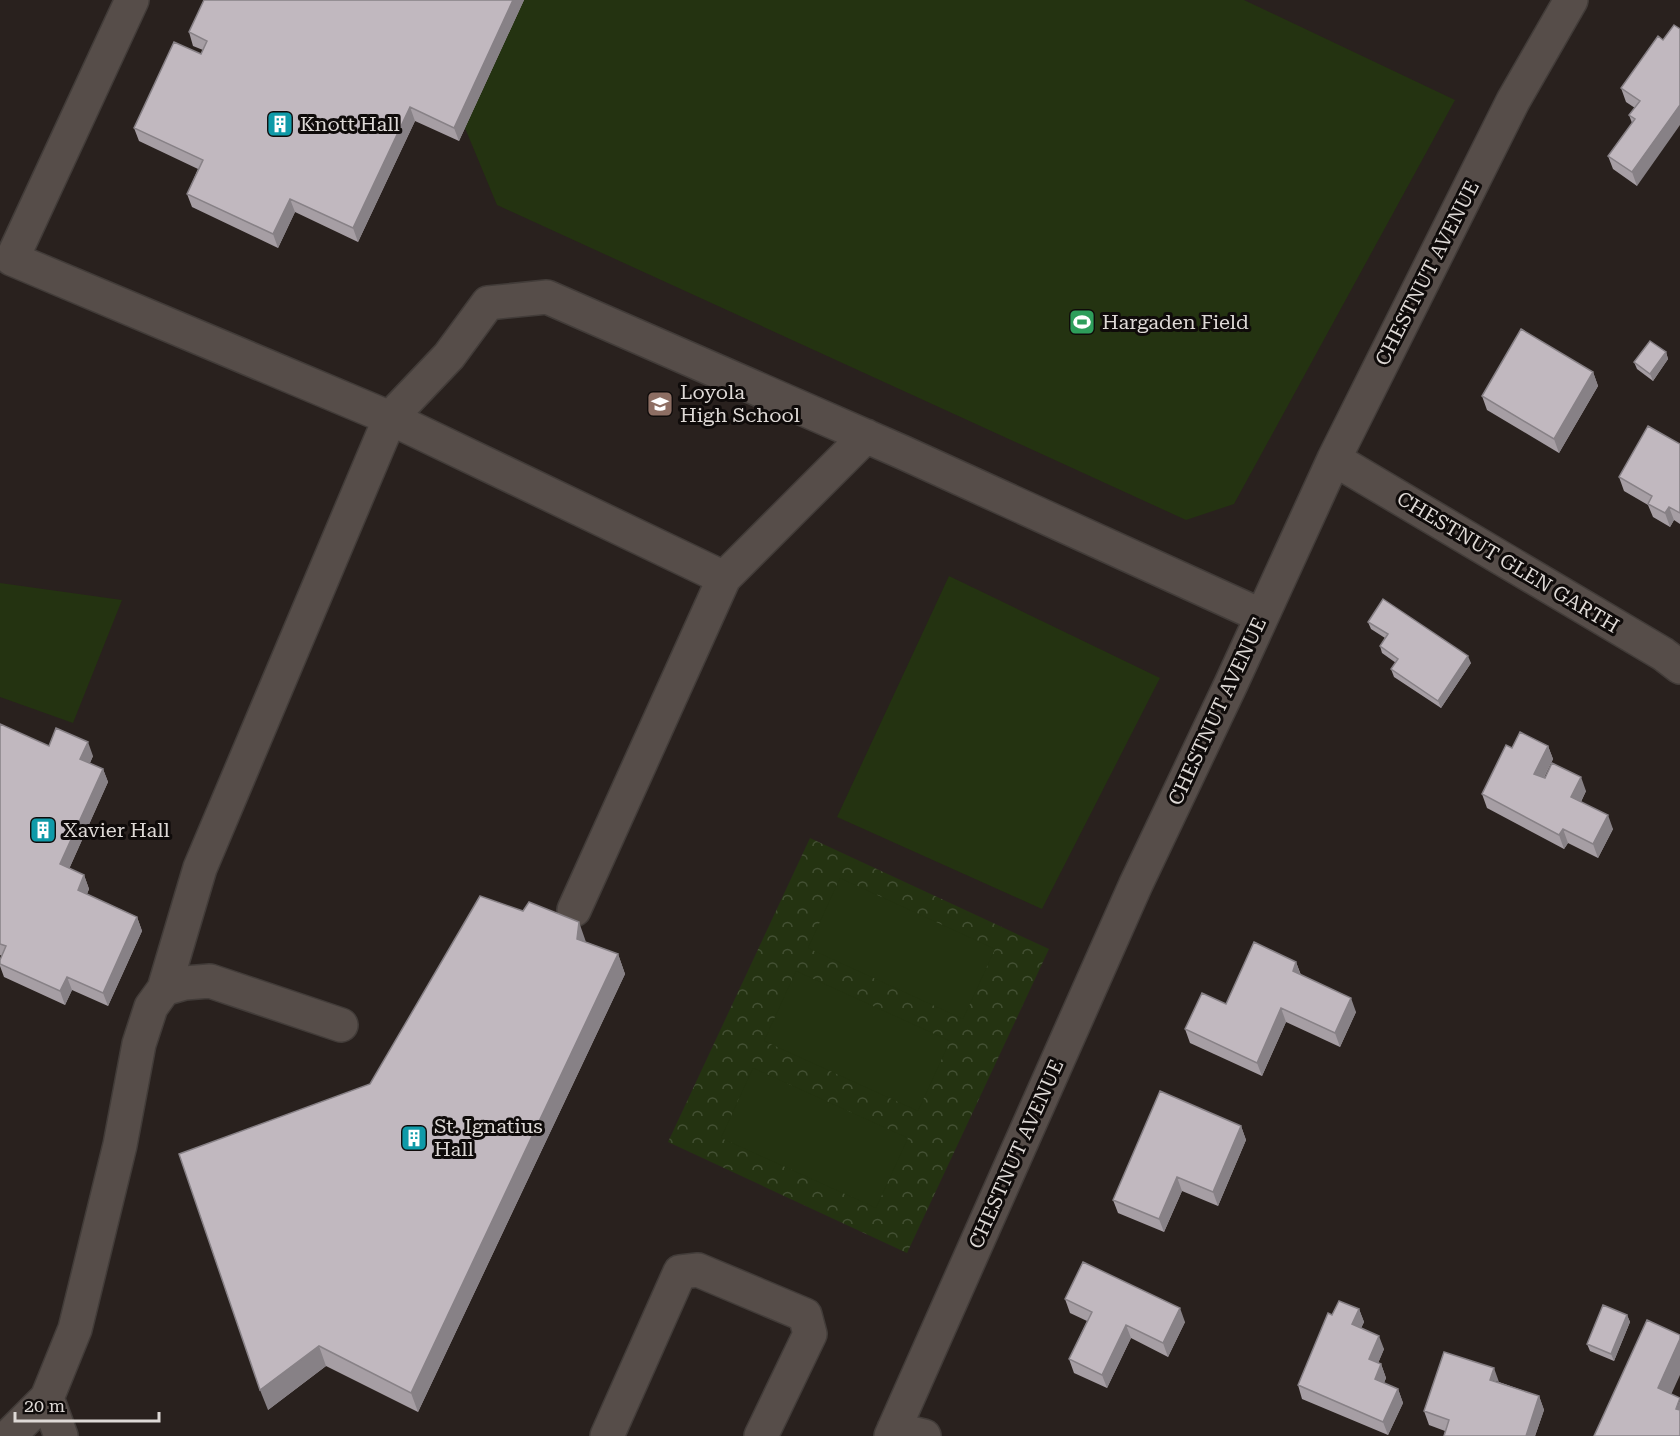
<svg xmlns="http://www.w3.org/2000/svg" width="1680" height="1436" viewBox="0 0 1680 1436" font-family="'Roboto Serif',serif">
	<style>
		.park { fill: url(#park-crowns) }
		.garden { fill: #243311 }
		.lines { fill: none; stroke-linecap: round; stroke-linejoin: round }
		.minor-casing { stroke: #423c39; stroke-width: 36 }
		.minor { stroke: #564d49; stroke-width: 33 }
		.wall { fill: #a69ea4 }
		.shaded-wall { fill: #878186 }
		.building { fill: #c1b8bf; stroke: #878186; stroke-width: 1.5 }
		.labels { text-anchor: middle; stroke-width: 6; stroke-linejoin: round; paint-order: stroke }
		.poi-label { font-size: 20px; fill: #ded9d6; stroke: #0f0b0a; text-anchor: start }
		.street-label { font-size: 20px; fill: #ded9d6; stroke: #0f0b0a }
	</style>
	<defs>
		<pattern id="park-crowns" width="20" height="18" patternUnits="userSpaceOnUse" patternTransform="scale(1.5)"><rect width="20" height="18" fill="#243311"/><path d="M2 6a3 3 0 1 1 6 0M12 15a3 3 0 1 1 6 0" fill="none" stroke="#435033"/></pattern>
	</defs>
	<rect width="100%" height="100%" fill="#29211e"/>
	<path class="park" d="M810,838L1049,949L907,1253L668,1142Z"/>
	<path class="garden" d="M524,0H1244L1455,100L1234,504L1186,520L497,205L465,128Z
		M949,576L1160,678L1042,909L837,817Z
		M0,583L122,600L73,723L0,697Z
		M840,878L995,949L963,1019L808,948Z
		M796,971L950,1041L918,1111L764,1041Z
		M753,1068L908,1138L876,1208L721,1138Z"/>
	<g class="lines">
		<defs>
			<path id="minor" d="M132,0L12,259L390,418L724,578
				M1334,459L1663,654L1680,667
				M574,910L724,578L866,436
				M164,989L200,868L390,418L449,356L488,303L547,297L902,452L1262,616
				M47,1398L75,1329L120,1145L139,1044L151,1007L164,989L185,983L210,981L341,1025
				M894,1429L924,1436
				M9,1436L47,1398L61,1436
				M607,1436L680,1272L698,1270L805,1315L810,1334L761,1436
				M891,1436L1136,884L1231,684L1334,459L1513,101L1571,0"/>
		</defs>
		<use href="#minor" class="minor-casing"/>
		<use href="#minor" class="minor"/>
	</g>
	<path class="wall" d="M204,0H524L459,141L415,121L358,242L295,212L278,248L192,207L187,194L198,169L139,141L134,128L201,54L203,50L193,46L189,32Z
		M1658,36L1637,186L1613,169L1608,156L1632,123L1629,115L1635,108L1626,102L1621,88Z
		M1666,352L1668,359L1653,381L1637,369L1634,362Z
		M1593,372L1598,386L1559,453L1487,410L1482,396Z
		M1680,444V524L1674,520L1670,527L1653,517L1648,505L1624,491L1619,477Z
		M1368,622L1471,663L1441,708L1394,677L1391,669L1396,663L1382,653L1380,646L1385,638L1371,629Z
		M0,724L49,746L93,756L90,763L103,769L108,782L69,869L84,875L89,889L87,894L137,917L142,931L108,1006L72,990L65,1005L4,977L0,966V960L2,956L0,955Z
		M1548,746L1553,759L1544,778L1586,791L1581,802L1613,829L1598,858L1568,843L1564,849L1487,808L1482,794L1512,748Z
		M586,942L618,954L625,974L418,1412L326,1366L268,1410L370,1084Z
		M1296,962L1301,975L1356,1012L1340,1047L1286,1022L1262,1076L1190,1043L1185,1029L1226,1004Z
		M1241,1126L1246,1140L1218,1206L1182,1191L1164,1232L1118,1213L1113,1200Z
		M1065,1299L1185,1322L1168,1357L1131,1338L1107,1388L1074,1373L1069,1359L1087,1321L1070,1313Z
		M1359,1309L1364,1322L1361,1328L1384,1349L1378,1363L1381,1364L1386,1378L1384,1383L1398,1389L1403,1403L1388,1435L1302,1399L1298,1385L1332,1315Z
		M1627,1315L1630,1322L1614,1361L1590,1351L1587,1344Z
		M1499,1382L1539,1396L1544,1410L1535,1436H1444L1445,1431L1429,1425L1424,1411Z"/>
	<path class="shaded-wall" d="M513,0H524L459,141L454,128Z
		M1680,105V125L1637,186L1632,172Z
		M410,107L415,121L358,242L353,228Z
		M290,199L295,212L278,248L273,234Z
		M1666,352L1668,359L1653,381L1650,374Z
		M1593,372L1598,386L1559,453L1554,439Z
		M1669,507L1674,520L1670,527L1665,513Z
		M1468,656L1471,663L1441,708L1438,701Z
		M88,742L93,756L85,773L80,759Z
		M1548,746L1553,759L1539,787L1534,774Z
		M103,769L108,782L65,878L60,864Z
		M1581,777L1586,791L1576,811L1571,797Z
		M1608,815L1613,829L1598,858L1593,844Z
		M1563,829L1568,843L1564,849L1559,835Z
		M84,875L89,889L83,903L78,890Z
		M137,917L142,931L108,1006L103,993Z
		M579,922L586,942L577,939Z
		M618,954L625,974L418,1412L411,1393Z
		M1296,962L1301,976L1293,971Z
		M67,977L72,990L65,1005L60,991Z
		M1351,998L1356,1012L1340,1047L1335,1033Z
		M1281,1008L1286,1022L1262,1076L1257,1063Z
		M1241,1126L1246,1140L1218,1206L1213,1192Z
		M1177,1177L1182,1191L1164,1232L1159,1219Z
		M1180,1308L1185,1322L1168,1357L1163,1343Z
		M1359,1309L1364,1322L1357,1337L1352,1324Z
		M1627,1315L1630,1322L1614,1361L1611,1354Z
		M1126,1325L1131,1338L1107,1388L1102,1375Z
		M1379,1336L1384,1349L1374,1373L1369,1359Z
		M1680,1339V1375L1665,1408L1658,1388Z
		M319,1346L326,1366L268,1410L260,1390Z
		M1381,1364L1386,1378L1380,1392L1375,1379Z
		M1494,1368L1499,1382L1490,1380Z
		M1398,1389L1403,1403L1388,1435L1383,1422Z
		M1539,1396L1544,1410L1535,1436H1526Z
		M1680,1400V1418L1676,1409Z"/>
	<path class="building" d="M204,0H513L454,128L410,107L353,228L290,199L273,234L187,194L203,160L134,128L174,42L201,54L207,41L189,32Z
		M1674,25L1680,29V105L1632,172L1608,156L1635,119L1629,115L1640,101L1621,88L1658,36L1663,40Z
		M1521,329L1593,372L1554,439L1482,396Z
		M1650,341L1666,352L1650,374L1634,362Z
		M1648,426L1680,444V513L1669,507L1665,513L1648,504L1652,496L1619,477Z
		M1383,599L1468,656L1438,701L1391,669L1398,659L1380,646L1388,634L1368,622Z
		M0,724L49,746L56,728L88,742L80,759L103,769L60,864L84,875L78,890L137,917L103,993L67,977L60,991L0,964V960L6,946L0,944Z
		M1520,732L1548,746L1534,774L1545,778L1552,763L1581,777L1571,797L1608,815L1593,844L1563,829L1559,835L1482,794L1506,745L1512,748Z
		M480,896L523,911L529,902L579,922L577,939L618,954L411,1393L319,1346L260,1390L179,1154L370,1084Z
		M1254,942L1296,962L1293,971L1351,998L1335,1033L1281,1008L1257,1063L1185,1029L1202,993L1226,1004Z
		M1160,1091L1241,1126L1213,1192L1177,1177L1159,1219L1113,1200Z
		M1083,1262L1180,1308L1163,1343L1126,1325L1102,1375L1069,1359L1092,1312L1065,1299Z
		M1339,1301L1359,1309L1352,1324L1379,1336L1369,1359L1381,1364L1375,1379L1398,1389L1383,1422L1298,1385L1328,1313L1332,1315Z
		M1603,1305L1627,1315L1611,1354L1587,1344Z
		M1647,1320L1680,1335V1339L1658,1388L1680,1398L1676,1409L1680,1410V1436H1594Z
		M1444,1352L1494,1368L1490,1380L1539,1396L1526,1436H1444L1449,1420L1424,1411Z"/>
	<defs>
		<symbol id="building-square" viewBox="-11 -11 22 22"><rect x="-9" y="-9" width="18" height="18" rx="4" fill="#0f9aa8" stroke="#0f0b0a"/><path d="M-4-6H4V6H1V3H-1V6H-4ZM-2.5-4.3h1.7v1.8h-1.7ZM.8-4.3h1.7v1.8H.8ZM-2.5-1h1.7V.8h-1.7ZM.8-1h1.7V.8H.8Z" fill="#fff"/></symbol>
		<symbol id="stadium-square" viewBox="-11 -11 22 22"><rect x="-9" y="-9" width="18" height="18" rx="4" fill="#2e9e5b" stroke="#0f0b0a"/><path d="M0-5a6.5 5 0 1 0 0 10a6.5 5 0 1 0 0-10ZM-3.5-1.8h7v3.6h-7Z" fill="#fff"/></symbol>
		<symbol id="school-square" viewBox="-11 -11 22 22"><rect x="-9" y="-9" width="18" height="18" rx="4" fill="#8d6e63" stroke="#0f0b0a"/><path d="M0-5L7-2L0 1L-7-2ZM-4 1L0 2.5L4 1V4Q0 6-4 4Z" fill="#fff"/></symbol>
	</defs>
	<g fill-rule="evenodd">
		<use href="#building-square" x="265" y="109" width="30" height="30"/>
		<use href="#stadium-square" x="1067" y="307" width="30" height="30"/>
		<use href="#school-square" x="645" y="389" width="30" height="30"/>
		<use href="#building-square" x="28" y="815" width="30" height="30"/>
		<use href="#building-square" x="399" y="1123" width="30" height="30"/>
	</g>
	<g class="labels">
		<g class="poi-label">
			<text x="300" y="131">Knott Hall</text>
			<text x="1102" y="329">Hargaden Field</text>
			<text x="680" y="399">Loyola<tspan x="680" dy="23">High School</tspan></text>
			<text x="63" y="837">Xavier Hall</text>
			<text x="434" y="1133">St. Ignatius<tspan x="434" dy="23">Hall</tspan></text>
		</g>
		<g class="street-label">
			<text transform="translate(1427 273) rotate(-63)" y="7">CHESTNUT AVENUE</text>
			<text transform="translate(1508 562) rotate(31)" y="7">CHESTNUT GLEN GARTH</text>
			<text transform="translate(1217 711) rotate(-65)" y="7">CHESTNUT AVENUE</text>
			<text transform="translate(1016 1154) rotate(-66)" y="7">CHESTNUT AVENUE</text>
		</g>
	</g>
	<path d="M15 1412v9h144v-9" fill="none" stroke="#ded9d6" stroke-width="3"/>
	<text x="24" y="1412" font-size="18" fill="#ded9d6" stroke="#0f0b0a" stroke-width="4.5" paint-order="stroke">20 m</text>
</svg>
